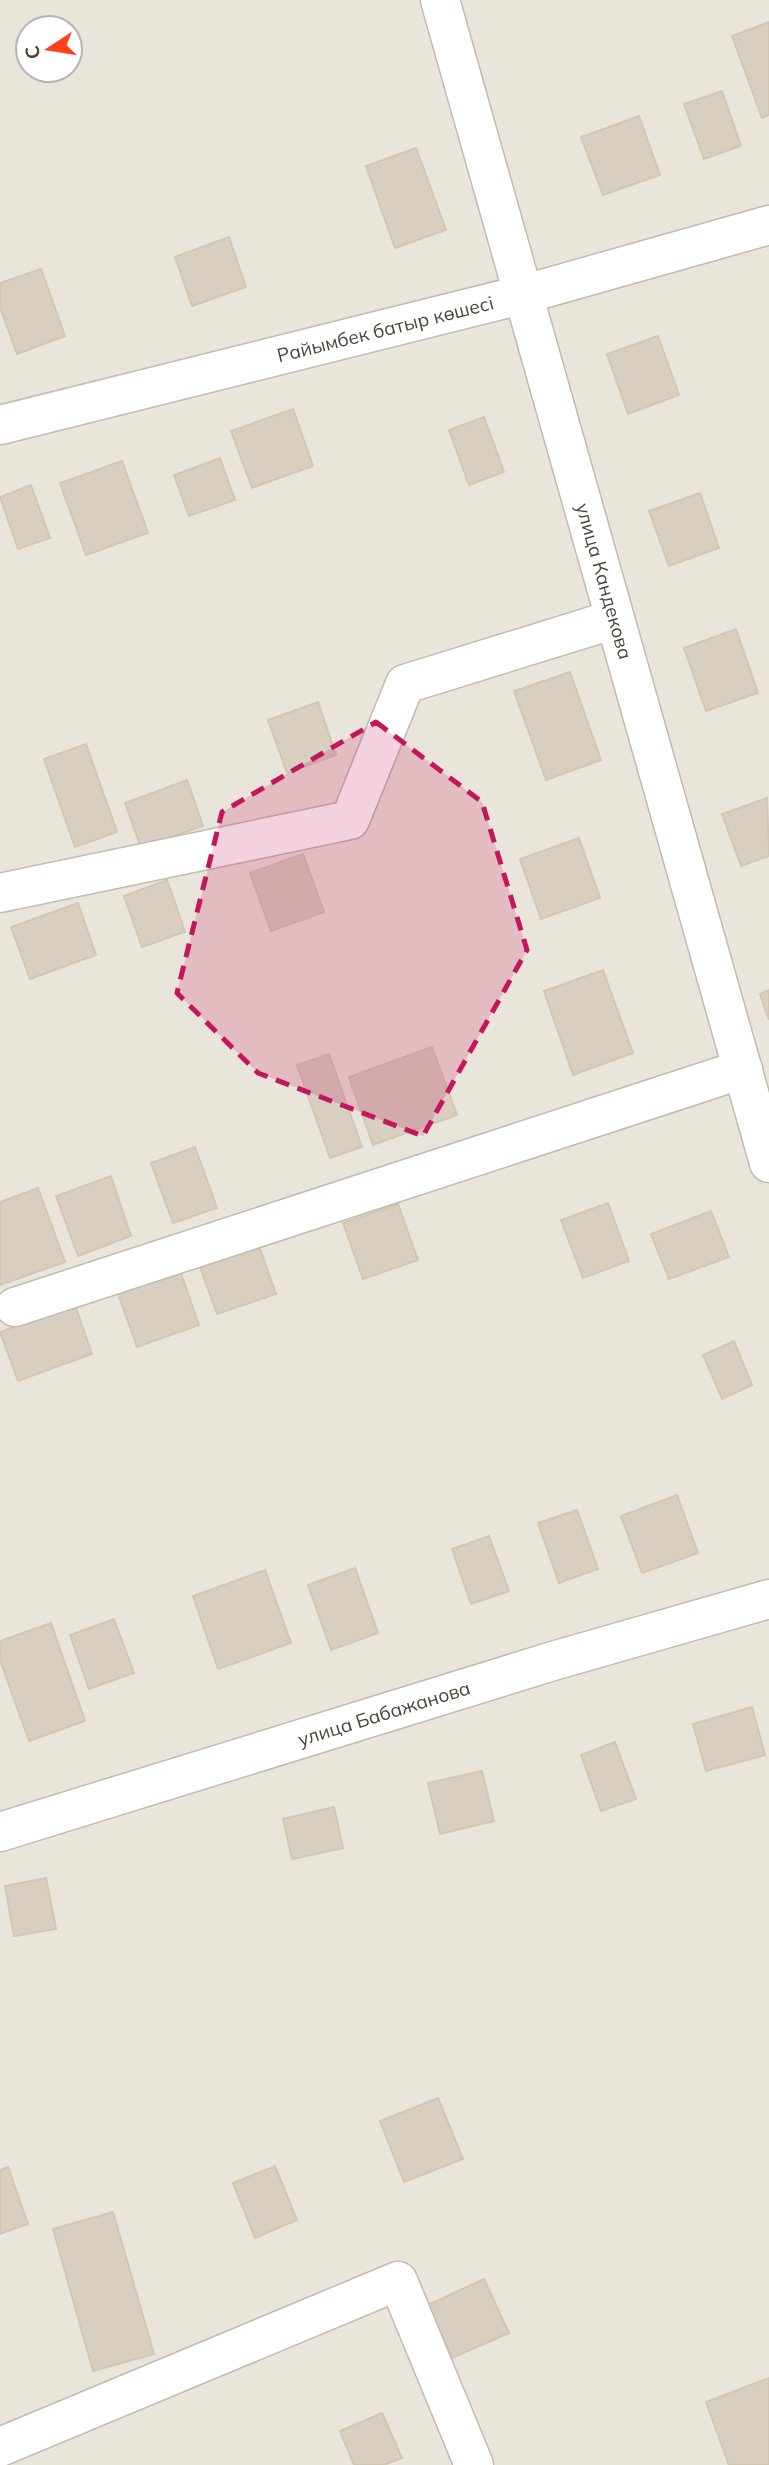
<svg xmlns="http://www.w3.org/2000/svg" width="769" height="2465" viewBox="0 0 769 2465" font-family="Mulish,sans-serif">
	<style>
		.residential { fill: #eae5da; fill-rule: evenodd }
		.building { fill: #d8cfc1; stroke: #d3c7b4; stroke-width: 2 }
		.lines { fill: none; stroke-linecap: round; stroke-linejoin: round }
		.minor-casing { stroke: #c2bbae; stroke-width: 41 }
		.minor { stroke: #fff; stroke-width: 38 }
		.marked { fill: #c2185b; fill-opacity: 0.2; stroke: #c2185b; stroke-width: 5; stroke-dasharray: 14 9; stroke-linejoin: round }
		.labels { text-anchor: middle; stroke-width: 6; stroke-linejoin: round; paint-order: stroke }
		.street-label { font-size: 19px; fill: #4b4439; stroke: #fff }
	</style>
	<rect width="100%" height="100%" fill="#f6f3ec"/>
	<path class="residential" d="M0,0H769V2465H0ZM28,28H70V70H28Z"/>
	<path class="building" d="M769,22V115L762,118L732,36Z
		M722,91L741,146L704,159L684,104Z
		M639,116L660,175L603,195L581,137Z
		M416,148L446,230L395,248L366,166Z
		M229,237L246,287L192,306L175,257Z
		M41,269L65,336L17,354L0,307V283Z
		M658,336L679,395L628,414L607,354Z
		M293,409L313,466L252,488L231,431Z
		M484,417L504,472L469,485L449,430Z
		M220,458L235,500L189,516L174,475Z
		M122,461L148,533L86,555L60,483Z
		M31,485L50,538L18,549L0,497Z
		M700,493L719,548L669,566L649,511Z
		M736,629L758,693L706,711L684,648Z
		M570,672L601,760L546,780L514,691Z
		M318,702L336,755L287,773L268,720Z
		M86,744L117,832L75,847L44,759Z
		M187,780L203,826L141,848L125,803Z
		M767,798L769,856L741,866L722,814Z
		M579,838L600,898L541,919L520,859Z
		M303,854L324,912L271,931L250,873Z
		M167,880L185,932L142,947L124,896Z
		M78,903L96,955L30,979L11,927Z
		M603,970L633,1053L573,1075L544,991Z
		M769,990V1020L760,994Z
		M432,1047L457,1115L373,1145L349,1077Z
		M329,1054L362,1147L330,1158L297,1065Z
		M195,1147L217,1208L173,1223L151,1163Z
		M111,1176L131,1236L78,1256L56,1196Z
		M38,1188L65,1262L0,1285V1202Z
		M608,1203L629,1261L583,1278L561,1220Z
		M398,1204L418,1260L363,1279L343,1223Z
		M711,1211L729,1257L669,1279L651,1234Z
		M258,1243L276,1294L217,1314L199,1264Z
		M178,1265L199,1325L137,1347L116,1288Z
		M75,1305L92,1354L18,1381L0,1332Z
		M734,1341L752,1385L722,1399L703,1355Z
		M677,1495L698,1553L642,1573L621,1516Z
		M577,1510L598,1569L559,1583L538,1523Z
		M489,1536L509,1591L471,1604L452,1549Z
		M355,1568L378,1633L331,1650L308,1585Z
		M265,1570L291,1643L218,1669L193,1596Z
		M114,1619L134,1673L89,1689L70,1635Z
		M51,1623L85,1721L29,1741L0,1660V1641Z
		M752,1707L765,1755L706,1771L693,1724Z
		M615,1742L636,1799L601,1811L581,1755Z
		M482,1771L494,1821L440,1834L428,1783Z
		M334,1807L343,1848L292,1859L283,1819Z
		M46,1878L56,1929L14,1936L5,1886Z
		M438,2098L463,2159L404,2182L380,2121Z
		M275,2166L297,2220L255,2238L233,2183Z
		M8,2167L28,2224L0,2234V2170Z
		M113,2212L154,2354L93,2371L53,2229Z
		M484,2279L509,2333L452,2358L428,2305Z
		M769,2378V2465H729L706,2402Z
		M382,2413L402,2458L384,2465H354L340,2431Z"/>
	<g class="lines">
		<defs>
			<g id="minor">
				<path id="s1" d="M440,0L769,1163"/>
				<path id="s2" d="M0,425L525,294L769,225"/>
				<path d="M0,893L350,820L405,684L615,619"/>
				<path d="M15,1307L743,1069"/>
				<path id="s3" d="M0,1832L553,1661L769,1599"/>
				<path d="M0,2447L398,2281L474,2465"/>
			</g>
		</defs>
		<use href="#minor" class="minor-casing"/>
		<use href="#minor" class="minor"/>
	</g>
	<path class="marked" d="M376,722L482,802L527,950L423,1136L258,1073L177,993L222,812Z"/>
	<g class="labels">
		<g class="street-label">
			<text dy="7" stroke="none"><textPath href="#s2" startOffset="397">Райымбек батыр көшесі</textPath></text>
			<text dy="7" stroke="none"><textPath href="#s1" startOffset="604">улица Кандекова</textPath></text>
			<text dy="7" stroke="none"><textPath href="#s3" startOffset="402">улица Бабажанова</textPath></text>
		</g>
	</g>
	<g transform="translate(49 49) rotate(258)"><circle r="33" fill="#ffffff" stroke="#b7b4b0" stroke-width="2"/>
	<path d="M0-5L12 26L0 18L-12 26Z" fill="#fc3f1d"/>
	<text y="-10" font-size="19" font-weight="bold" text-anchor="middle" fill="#4b4439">С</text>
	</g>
</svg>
